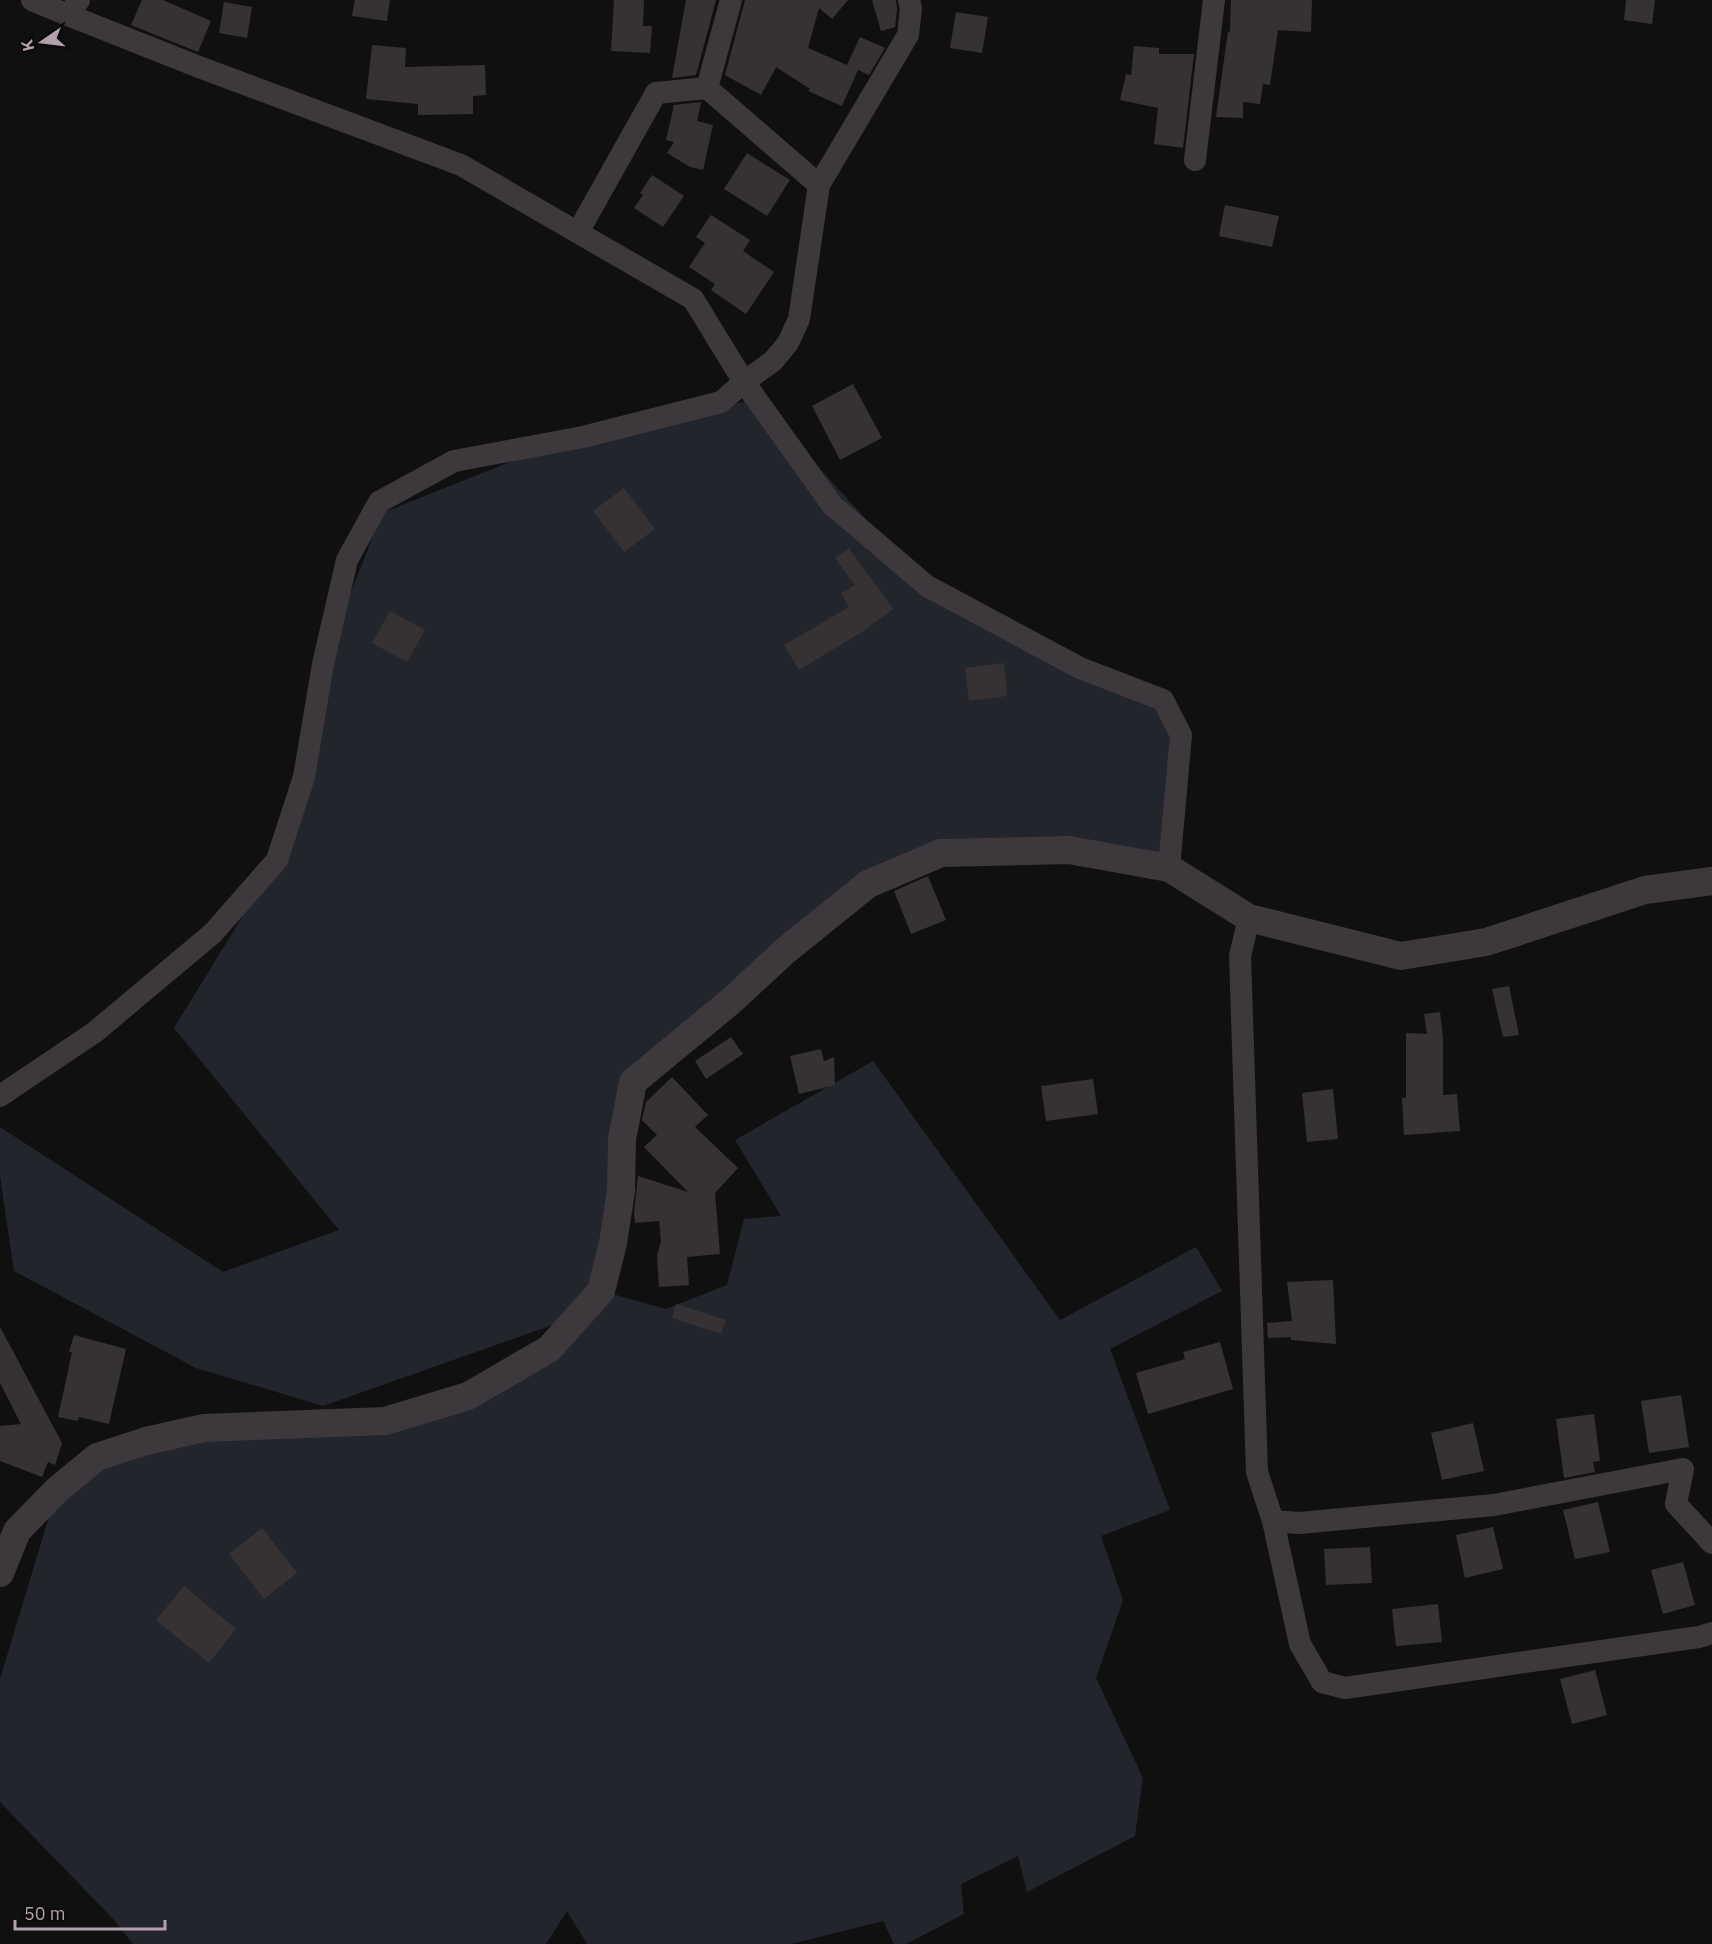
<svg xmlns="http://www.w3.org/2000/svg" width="1712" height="1944" viewBox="0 0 1712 1944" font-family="'IBM Plex Sans',sans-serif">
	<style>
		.green { fill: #22252b }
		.building { fill: #363234 }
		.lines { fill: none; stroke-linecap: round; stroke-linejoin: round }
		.minor { stroke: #3d383b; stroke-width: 22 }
		.tertiary { stroke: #3d383b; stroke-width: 28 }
	</style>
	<rect width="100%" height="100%" fill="#111011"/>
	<path class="green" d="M756,399L927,586L1172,716L1169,868L941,853L767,967L633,1082L602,1291L666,1309L727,1285L744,1219L781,1216L735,1140L873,1061L1060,1320L1196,1247L1222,1291L1110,1349L1170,1510L1101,1536L1123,1600L1096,1678L1143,1778L1135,1836L1027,1892L1018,1856L961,1884L964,1914L906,1944H894L883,1921L791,1944H587L567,1911L546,1944H133L113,1919L0,1802V1679L57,1490L118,1450L385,1421L468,1396L578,1316L323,1406L196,1368L14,1271L0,1176V1127L223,1272L339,1230L174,1028L277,860L323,664L382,513L563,441Z"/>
	<path class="building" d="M142,0H163L211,21L198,52L131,25Z
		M355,0H390L387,21L352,16Z
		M614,0H644L643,26H652L650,53L611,51Z
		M686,0H716L696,75L672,78Z
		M745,0H848L832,19L819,8L808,48L847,65L860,37L885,48L869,75L858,70L842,106L808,91L810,89L776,67L761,95L725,75Z
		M872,0H896L897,9L895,27L881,31Z
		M1231,0H1312L1311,32L1278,30L1270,85L1263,84L1260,104L1243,102V118L1216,117L1228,31L1230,32Z
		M1626,0H1655L1652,24L1624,20Z
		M224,2L252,7L247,38L219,33Z
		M956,12L988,17L982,53L950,48Z
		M372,45L406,48L405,67L485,65L486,95L473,96V114L418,115V104L366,99Z
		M1134,46L1159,48V54H1194L1183,148L1154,144L1158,108L1120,100L1126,74L1131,75Z
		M701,102L697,121L713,125L703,170L690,167L667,153L674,142L666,140L674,105Z
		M747,153L790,180L767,216L724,189Z
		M652,175L684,196L663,227L634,208L643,195L640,193Z
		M1225,205L1279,216L1272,247L1219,236Z
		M711,215L750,240L743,251L774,272L746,314L711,290L715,284L689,267L705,243L696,237Z
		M853,384L882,438L840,460L812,406Z
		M624,488L655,529L624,552L593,511Z
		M849,548L893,609L862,632L799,670L784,645L849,607L841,593L855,585L835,558Z
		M390,611L425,630L407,662L372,643Z
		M1004,663L1007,696L969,701L965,668Z
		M928,876L946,920L911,934L894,891Z
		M1509,986L1519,1035L1503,1037L1492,989Z
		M1440,1012L1443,1037V1095L1457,1094L1460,1131L1404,1135L1402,1098H1406V1033L1427,1034L1424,1014Z
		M731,1037L743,1054L706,1079L695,1061Z
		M821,1049L824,1061L834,1057L835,1085L799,1094L790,1056Z
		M672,1077L708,1115L695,1127L738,1168L715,1193L720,1254L687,1257L689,1285L659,1287L657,1255L661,1241L659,1221L635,1223L634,1213L638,1176L688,1192L644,1147L657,1135L642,1120L646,1102Z
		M1093,1079L1098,1114L1046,1121L1041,1086Z
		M1333,1089L1338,1139L1307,1142L1302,1093Z
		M1333,1280L1336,1344L1291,1340V1337L1268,1338L1267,1323L1292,1321L1287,1282Z
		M676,1304L726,1320L721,1334L672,1318Z
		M0,1327L62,1443L55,1465L48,1462L42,1477L0,1461V1426L21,1424L0,1383Z
		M74,1335L126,1349L109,1424L79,1417L78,1421L58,1417L72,1352H69Z
		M1220,1342L1233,1389L1148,1414L1136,1373L1185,1359L1183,1352Z
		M1681,1395L1689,1447L1649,1453L1641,1401Z
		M1594,1414L1600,1461L1593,1462L1595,1472L1564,1478L1556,1419Z
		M1473,1423L1484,1471L1442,1480L1431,1433Z
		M1598,1502L1610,1552L1575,1559L1563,1510Z
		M1493,1527L1503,1569L1465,1578L1456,1535Z
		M262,1528L297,1573L264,1599L229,1554Z
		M1370,1547L1372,1583L1326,1585L1324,1549Z
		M1683,1562L1695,1605L1663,1614L1651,1570Z
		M184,1586L236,1629L209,1663L156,1620Z
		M1438,1604L1442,1642L1396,1646L1392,1609Z
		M1595,1670L1607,1715L1572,1724L1560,1679Z"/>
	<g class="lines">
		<path class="minor" d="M32,0L68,15L79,0
			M731,0L707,88L819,185
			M68,15L199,67L461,165L693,299L744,382L832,505L927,586L1080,668L1163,700L1181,735L1169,868
			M1195,160L1214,0
			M578,232L656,93L707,88
			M1249,918L1240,956L1257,1472L1273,1521L1299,1523L1494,1505L1683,1469L1676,1504L1712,1543
			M0,1096L95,1032L213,933L277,860L304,777L323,664L347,560L379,502L454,461L583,437L721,402L744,382L773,361L788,343L799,319L819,185L908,35L911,8L909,0
			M1273,1521L1300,1644L1322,1682L1345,1688L1699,1637L1712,1633"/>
		<path class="tertiary" d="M0,1573L17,1531L57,1490L97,1457L146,1441L204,1428L385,1421L468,1396L549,1349L601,1291L613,1243L621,1191L622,1139L633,1082L731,1001L785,951L868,884L941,853L1069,850L1169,868L1249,918L1401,956L1486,942L1645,890L1712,881"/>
	</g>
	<g transform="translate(42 42) rotate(256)" stroke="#0c0b0c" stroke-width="4.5" paint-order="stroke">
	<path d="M0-4.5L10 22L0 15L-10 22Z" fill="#b2a1ad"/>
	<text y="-9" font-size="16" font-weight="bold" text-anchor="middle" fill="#b2a1ad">K</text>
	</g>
	<path d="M15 1920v9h150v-9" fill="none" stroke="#b2a1ad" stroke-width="3"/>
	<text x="24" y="1920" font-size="18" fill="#b2a1ad" stroke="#0c0b0c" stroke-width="4.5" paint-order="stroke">50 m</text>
</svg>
